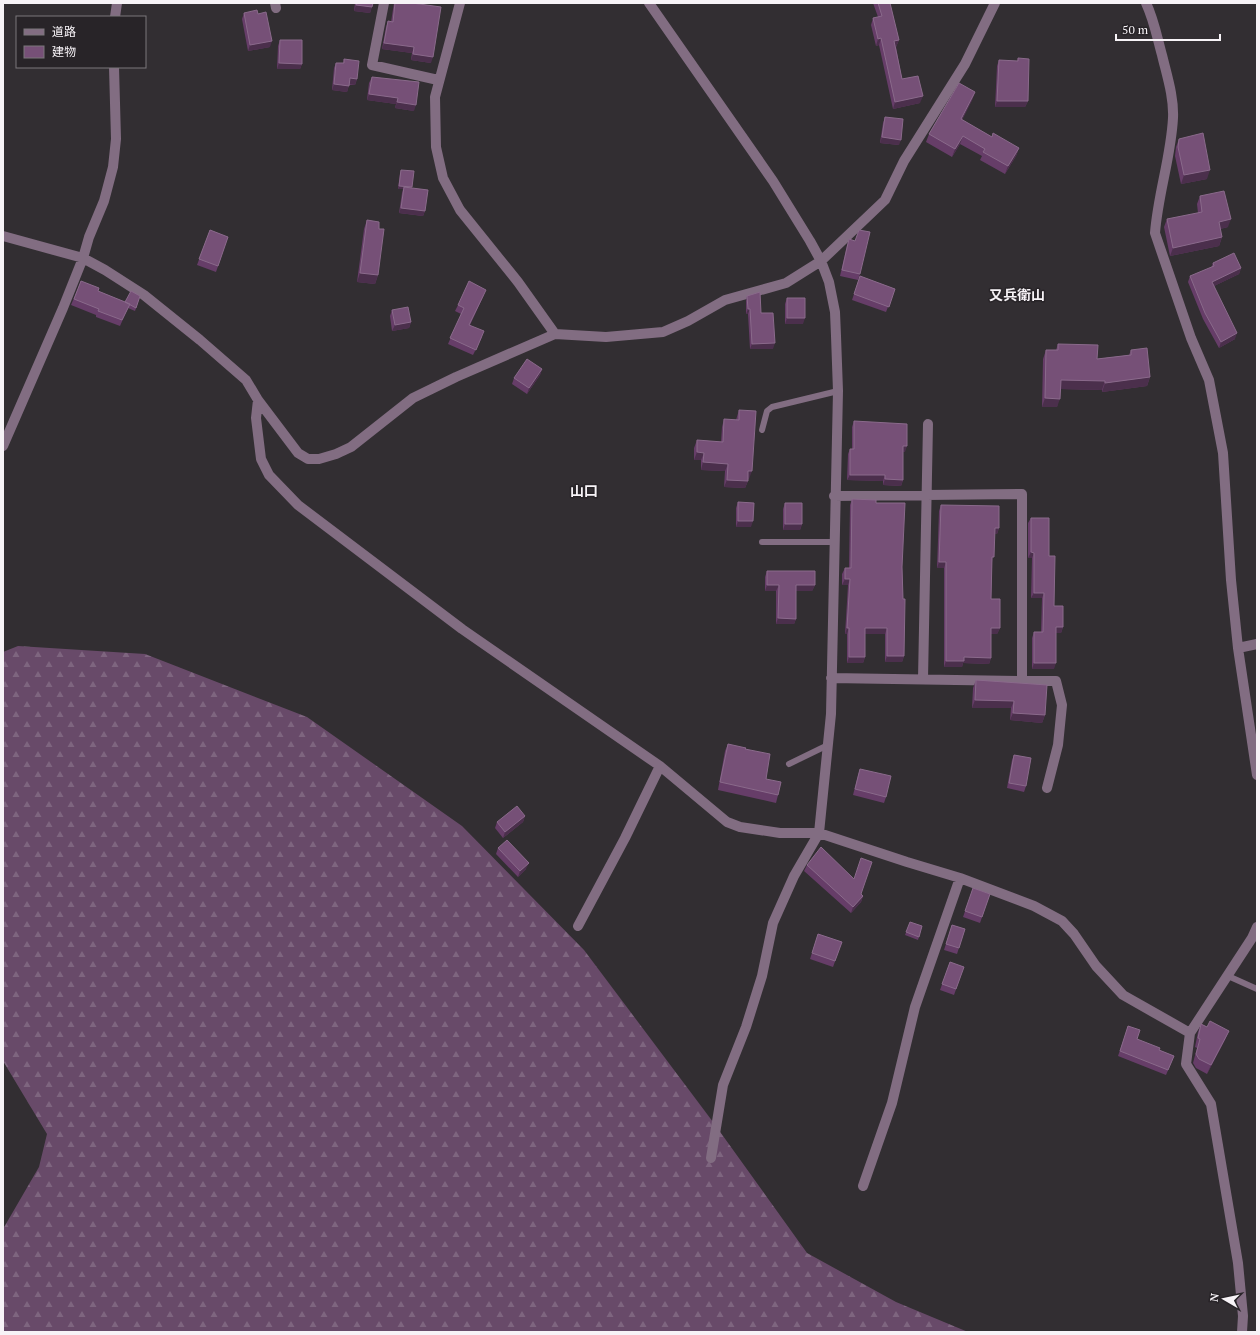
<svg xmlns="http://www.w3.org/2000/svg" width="1260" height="1335" viewBox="0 0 1260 1335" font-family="'PT Serif','Noto Sans JP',serif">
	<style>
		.forest { fill: url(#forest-firs) }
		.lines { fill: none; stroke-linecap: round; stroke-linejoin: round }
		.lane { stroke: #826d82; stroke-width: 6 }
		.street { stroke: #826d82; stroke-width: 10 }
		.wall { fill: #663d68 }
		.shaded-wall { fill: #4b2f4c }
		.building { fill: #765077; stroke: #8a6a8b }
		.labels { text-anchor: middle; stroke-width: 3; stroke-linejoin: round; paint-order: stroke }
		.neighbourhood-label { font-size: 14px; font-weight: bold; fill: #f7f3f7; stroke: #282428 }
	</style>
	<defs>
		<pattern id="forest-firs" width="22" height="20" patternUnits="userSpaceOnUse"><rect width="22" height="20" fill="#684a69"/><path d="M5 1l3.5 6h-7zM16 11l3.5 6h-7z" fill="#7e657f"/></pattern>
	</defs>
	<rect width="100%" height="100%" fill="#322e32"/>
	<path class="forest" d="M18,646L145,654L307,717L462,826L584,950L713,1122L807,1253L896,1302L968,1332H3V1229L39,1167L47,1134L3,1061V652Z"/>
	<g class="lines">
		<path class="lane" d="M762,430L767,411L772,407L838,391
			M762,542H835
			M789,764L828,745
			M1228,976L1257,989"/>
		<path class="street" d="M275,3L276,8
			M384,3L372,65L438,80
			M460,3L435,97L436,147L443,178L460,210L518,282L555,334
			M649,3L773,181L810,241L821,261L829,282L835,312L836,336L838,391L831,714L819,833L794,876L773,923L762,976L746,1027L723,1085L711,1158
			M1146,3C1154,20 1157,37 1162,55C1167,76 1174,97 1173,118C1171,157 1158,194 1155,233L1191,338L1209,380L1223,453L1231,580L1238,648L1257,775
			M115,17L117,3
			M3,236L83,258L105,270L144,295L200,340L246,380L258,400L298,453L308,459H319L336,454L351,447L413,398L456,377L555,334L606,337L663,332L688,321L725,300L786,283L821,261L885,200L904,161L965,64L995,3
			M258,400L256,418L261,459L269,475L298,505L462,629L660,766L727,822L740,827L780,833H819L907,862L960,878L1034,906L1062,921L1074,934L1096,966L1123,995L1190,1033
			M3,446L63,308L83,258L89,237L104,201L113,167L116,139L114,67
			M1238,648L1257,644
			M831,678L1022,681V494L834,496
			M923,679L928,424
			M1022,681H1056L1062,705L1058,745L1047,788
			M578,926L625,838L660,766
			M863,1186L892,1103L915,1007L960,878
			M1242,1332L1243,1316L1238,1263L1211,1104L1186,1064L1190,1033L1252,938L1257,927"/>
	</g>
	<path class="wall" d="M355,3H373L370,13L354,11Z
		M394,3H412L431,63L411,60L412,53L382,49L386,27L388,21L391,22Z
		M873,3H891L890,4L899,40L896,47L902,79L920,103L893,109L879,45L876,46L871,25L873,18L878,17Z
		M244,13L258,14L270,47L248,51L242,19Z
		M280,40L302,64L300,69H277L278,46Z
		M1018,58L1028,101L1025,107H995L997,66L999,60L1017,61Z
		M344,59L357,79L355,85H349L347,92L332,90L334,68L336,63H343Z
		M372,77L414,111L395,108L396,104L367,100L369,83Z
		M975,92L972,100L962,120L992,137L1019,148L1016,156L1005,174L980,160L982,156L960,144L952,157L926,142L929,134Z
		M885,117L899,145L880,143L883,123Z
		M1179,139L1207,179L1181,184L1175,156L1176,147Z
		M401,170L425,211L423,216L399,213L402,193L403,189H398L400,173Z
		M1200,196L1228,227L1220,229L1222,237L1219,246L1170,256L1164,227L1167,219L1198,213L1197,204Z
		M367,220L379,229L378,275L375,284L357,282L364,229Z
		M210,230L228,237L216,272L197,265Z
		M849,239L860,274L858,280L840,276L847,245Z
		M1213,263L1241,268L1239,274L1214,286L1235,339L1219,348L1203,319L1188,282L1190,276L1211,268Z
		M860,276L895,289L886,312L852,300Z
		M81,281L98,291L125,302L140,296L135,311L128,308L120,326L96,317V315L71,305Z
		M484,295L470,325L482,337L473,355L448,344L461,314L455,311L458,305Z
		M747,296L761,313L773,349H750L748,314H746V301Z
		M787,298L803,324H785V304Z
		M392,310L411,322L409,328L392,331L390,316Z
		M1058,344L1097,359L1129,355L1131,350L1150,377L1147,386L1102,392V390L1061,389L1057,407H1042L1043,359L1046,350H1056Z
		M542,369L540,375L527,394L512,384L514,378Z
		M739,410L749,479L748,478V481L745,488L724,487L725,471L701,470V460H694V448L697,440L721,442L722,427L724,419L736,420Z
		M854,421L905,452H903V480L901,486L883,485V481L847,480L848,454L850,449H852V427Z
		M852,499L876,503L902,567L904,656L902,662H885V634H865V657L863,663H847V634H845L848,585H842V574L845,568H849L850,505Z
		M738,502L751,527H736V508Z
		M785,503L802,524L800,530H783V509Z
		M941,505L999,528L997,534H994L992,563L991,599L1000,628L997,634H991V658L989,664L963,663L962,667H944V568H937L939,511Z
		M1031,518L1049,556L1054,606L1063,627L1061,633H1056L1054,669H1032V638L1034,632H1041L1042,598H1031L1032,558H1028V523Z
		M767,571L815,585L812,591H796V619L794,624H776V591H765V577Z
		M976,680L1045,715L1042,723L1010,720L1011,708H972L973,688Z
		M728,744L745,749L778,795L776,803L718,790L725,751Z
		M1014,755L1026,786L1024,792L1007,788L1012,760Z
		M860,769L886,797L884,803L853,795L858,775Z
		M525,816L523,822L503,838L495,828L497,822Z
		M498,848L526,869L518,877L496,854Z
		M807,865L861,894L863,896L861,902L851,913L804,871Z
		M973,888L990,894L980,923L963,917Z
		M910,922L922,926L918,940L905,935Z
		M952,925L965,929L957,954L944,950Z
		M818,934L842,942L833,967L810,959Z
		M950,962L964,967L954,995L940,990Z
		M1201,1024L1207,1027L1229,1031L1225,1040L1207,1074L1196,1068L1193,1063L1197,1048L1195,1047L1198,1032Z
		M1128,1026L1137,1039L1159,1050L1174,1056L1166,1075L1118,1056Z"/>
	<path class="shaded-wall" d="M356,5L372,7L370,13L354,11Z
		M881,38L879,45L876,46L878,39Z
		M899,40L896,47L892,48L894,41Z
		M272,41L270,47L248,51L250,45Z
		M384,43L414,47L412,53L382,49Z
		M413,54L433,57L431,63L411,60Z
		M279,63L302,64L300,69H277Z
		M350,78L357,79L355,85L348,84Z
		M334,84L349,86L347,92L332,90Z
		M975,92L972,100L958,127L961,119Z
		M369,94L398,98L396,104L367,100Z
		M923,96L920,103L893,109L895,102Z
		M997,101H1028L1025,107H995Z
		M397,102L416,105L414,111L395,108Z
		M963,136L960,144L952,157L955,149Z
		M882,137L901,140L899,145L880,143Z
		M1019,148L1016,156L1005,174L1008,166Z
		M1210,170L1207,179L1181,184L1184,175Z
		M399,186L412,187L411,190L404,187L403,189H398Z
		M401,208L425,211L423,216L399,213Z
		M1231,219L1228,227L1216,230L1219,222Z
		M1222,237L1219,246L1170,256L1173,248Z
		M1241,268L1239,274L1210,288L1212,282Z
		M360,273L378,275L375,284L357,282Z
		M486,290L484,295L467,330L469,325Z
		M748,309H750L748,314H746Z
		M787,318H805L803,324H785Z
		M411,322L409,328L392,331L395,325Z
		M1237,333L1235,339L1219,348L1221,342Z
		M775,343L773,349H750L752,344Z
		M542,369L540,375L527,394L529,388Z
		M1150,377L1147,386L1102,392L1105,383Z
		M1061,380L1105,381L1102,390L1058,389Z
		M1045,398L1060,399L1057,407H1042Z
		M903,446H907L905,452H901Z
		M697,452L704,453L701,460H694Z
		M703,462L728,464L725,471L701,470Z
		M748,471H752L749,479L746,478Z
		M850,475H885L883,481L847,480Z
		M885,479L903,480L901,486L883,485Z
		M727,480L748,481L745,488L724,487Z
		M738,521H753L751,527H736Z
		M785,524H802L800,530H783Z
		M995,528H999L997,534H992Z
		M1031,552L1034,553L1032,558H1028Z
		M939,562H946L944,568H937Z
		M845,579H850L848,585H842Z
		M767,585H779L776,591H765Z
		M796,585H815L812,591H794Z
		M1034,593H1044L1042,598H1031Z
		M778,618L796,619L794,624H776Z
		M1056,627H1063L1061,633H1054Z
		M847,628H849L847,634H845Z
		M865,628H887L885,634H863Z
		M991,628H1000L997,634H989Z
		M887,656H904L902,662H885Z
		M849,657H865L863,663H847Z
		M964,657L991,658L989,664L963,663L962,667H944L946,661Z
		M1034,663H1056L1054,669H1032Z
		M975,700L1014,701L1011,708H972Z
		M1013,713L1045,715L1042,723L1010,720Z
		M525,816L523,822L503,838L505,832Z
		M529,863L526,869L518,877L520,871Z
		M863,896L861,902L851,913L853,907Z
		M1229,1031L1225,1040L1207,1074L1211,1065Z"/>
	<path class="building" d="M357,3H373L372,7L356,5Z
		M395,3H412L441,7L433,57L413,54L414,47L384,43L388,21L393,22Z
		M878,3H890L899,40L894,41L902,79L918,76L923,96L895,102L881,38L878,39L873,18L882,16Z
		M257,10L258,14L266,12L272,41L250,45L244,13Z
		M280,40H302V64L279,63Z
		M1018,58L1029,59L1028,101H997L999,60L1018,61Z
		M344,59L359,61L357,79L350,78L349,86L334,84L336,63H344Z
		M372,77L419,82L416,105L397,102L398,98L369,94Z
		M959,83L975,92L961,119L992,137L993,133L1019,148L1008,166L983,152L985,149L963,136L955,149L929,134Z
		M885,117L903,119L901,140L882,137Z
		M1203,133L1210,170L1184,175L1178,147L1179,139Z
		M401,170L414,171L412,187L399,186Z
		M404,187L428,190L425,211L401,208Z
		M1224,191L1231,219L1219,222L1222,237L1173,248L1167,219L1202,212L1200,196Z
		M367,220L379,222V229H384L378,275L360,273Z
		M210,230L228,237L218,266L199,259Z
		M859,230L870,232L860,274L842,270L849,239L855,241Z
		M1234,253L1241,268L1212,282L1237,333L1221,342L1205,313L1190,276L1214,266L1213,263Z
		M860,276L895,289L889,307L854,294Z
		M81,281L99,288L98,291L130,304L122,320L98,311L99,309L74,299Z
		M469,281L486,290L469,325L484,331L476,350L450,338L464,308L458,305Z
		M131,291L140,296L136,308L125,302Z
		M760,292L761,313H773L775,343L752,344L750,309H748L747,296Z
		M787,298H805V318H787Z
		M408,307L411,322L395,325L392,310Z
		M1058,344L1098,345L1097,359L1131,355V350L1147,348L1150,377L1105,383V381L1061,380L1060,399L1045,398L1046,350H1058Z
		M527,359L542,369L529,388L514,378Z
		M739,410L756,411L752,471H748V481L727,480L728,464L703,462L704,453L697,452V440L723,442L724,419L739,420Z
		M854,421L907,424V446H903V480L885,479V475H850V449H854Z
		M852,499L876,500V503H905L902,567L903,599H905L904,656H887V628H865V657H849V628H847L850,579H845V568H851Z
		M738,502L754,503L753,521H738Z
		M785,503H802V524H785Z
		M941,505L999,506V528H995L994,557H992L991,599H1000V628H991V658L964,657V661H946V562H939Z
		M1031,518H1049V556H1055L1054,606H1063V627H1056V663H1034V632H1043L1044,593H1034V553L1031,552Z
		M767,571H815V585H796V619L778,618L779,585H767Z
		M976,680L1047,685L1045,715L1013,713L1014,701L975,700Z
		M728,744L746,748L745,749L770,754L766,779L781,782L778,795L720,782Z
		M1014,755L1031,758L1026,786L1009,783Z
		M860,769L891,776L886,797L855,789Z
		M517,806L525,816L505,832L497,822Z
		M507,840L529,863L520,871L498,848Z
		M821,847L854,879L861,858L872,862L861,894L863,896L853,907L807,865Z
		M973,888L990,894L982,917L965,911Z
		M910,922L922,926L919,937L906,932Z
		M952,925L965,929L959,948L946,944Z
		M818,934L842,942L835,961L812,953Z
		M950,962L964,967L956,989L942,984Z
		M1210,1021L1229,1031L1211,1065L1199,1059L1196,1054L1200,1039L1198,1038L1201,1024L1207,1027Z
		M1128,1026L1140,1030L1137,1039L1160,1048L1159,1050L1174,1056L1168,1070L1120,1051Z"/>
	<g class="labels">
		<g class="neighbourhood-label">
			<text x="1017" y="300">又兵衛山</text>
			<text x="584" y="496">山口</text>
		</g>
	</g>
	<rect width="1260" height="1335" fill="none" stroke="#f7f3f7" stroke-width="8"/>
	<rect x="16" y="16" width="130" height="52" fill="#282428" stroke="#7b777b"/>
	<rect x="24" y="29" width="20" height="6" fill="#826d82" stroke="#7b777b"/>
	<text x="52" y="36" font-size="12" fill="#f7f3f7">道路</text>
	<rect x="24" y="46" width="20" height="12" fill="#765077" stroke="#7b777b"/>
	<text x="52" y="56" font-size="12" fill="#f7f3f7">建物</text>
	<g transform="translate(1224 1299) rotate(279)" stroke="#282428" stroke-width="3" paint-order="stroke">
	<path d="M0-3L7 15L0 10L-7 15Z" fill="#f7f3f7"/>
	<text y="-6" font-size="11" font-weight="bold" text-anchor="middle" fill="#f7f3f7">N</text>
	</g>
	<path d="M1116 34v6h104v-6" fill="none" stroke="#f7f3f7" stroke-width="2"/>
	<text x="1122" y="34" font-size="12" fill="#f7f3f7" stroke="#282428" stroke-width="3" paint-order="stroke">50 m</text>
</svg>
